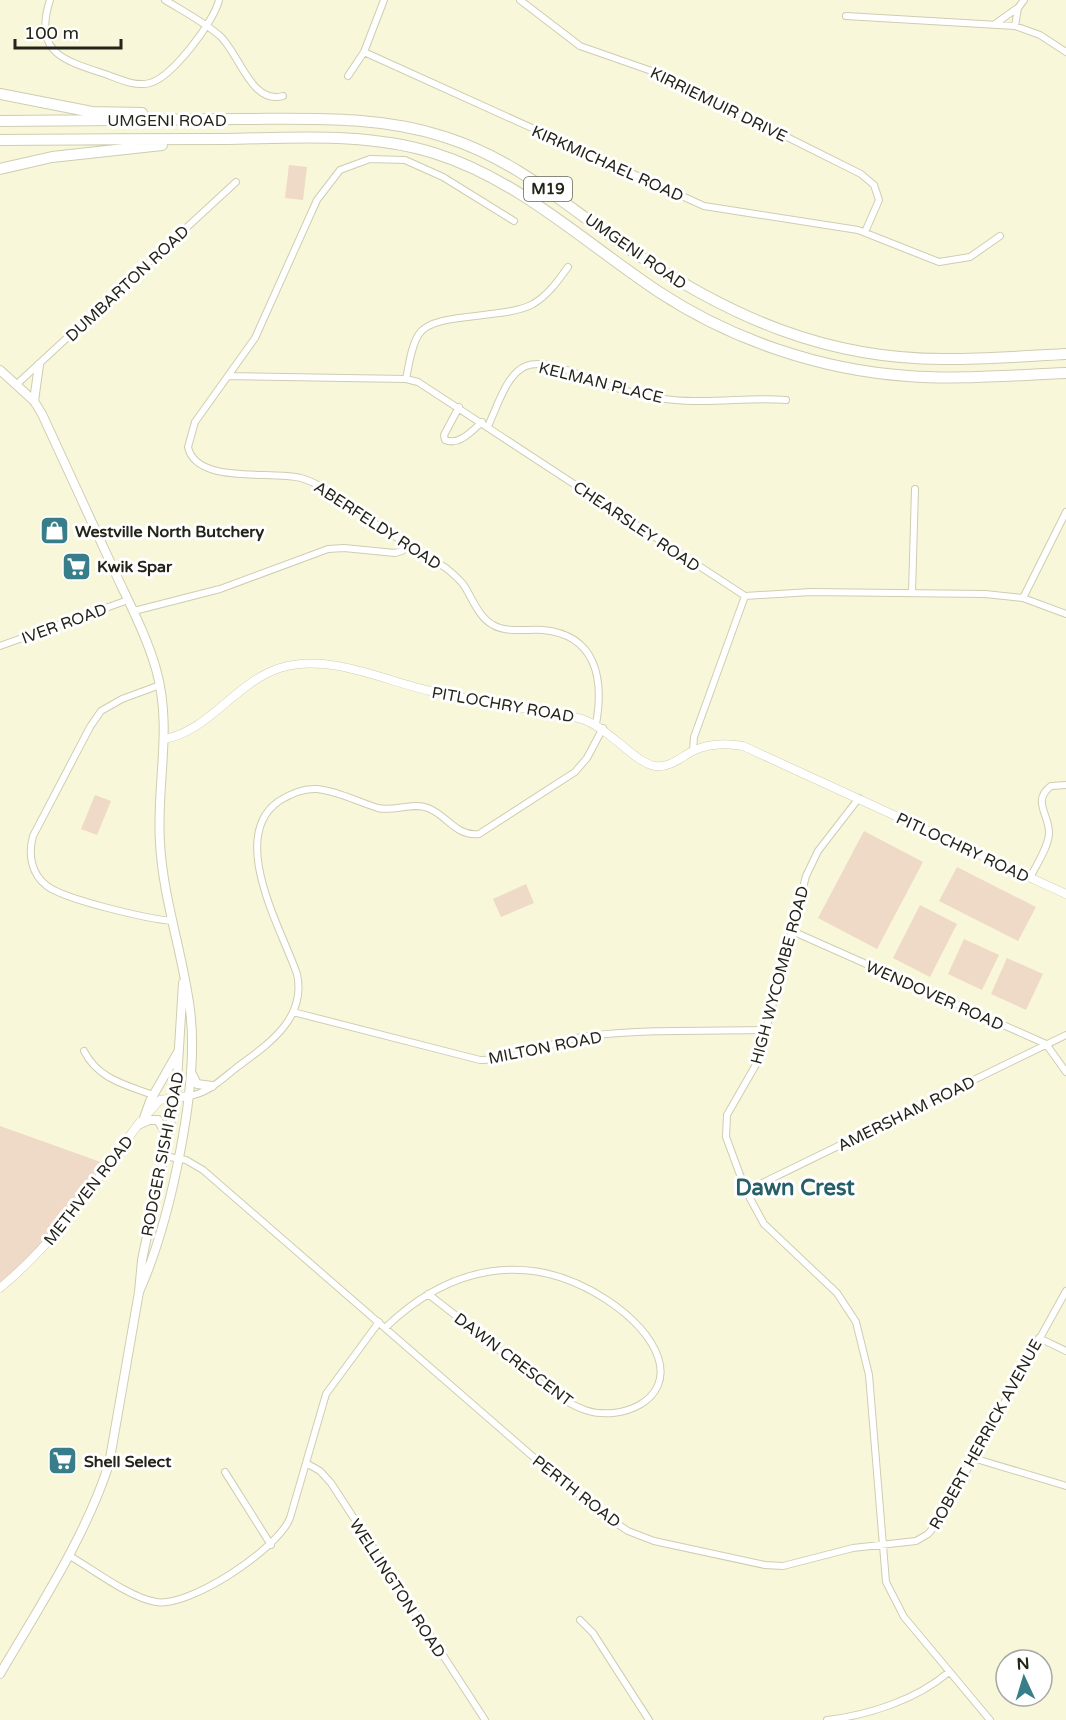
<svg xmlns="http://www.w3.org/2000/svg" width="1066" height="1720" viewBox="0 0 1066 1720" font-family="'Varela Round',sans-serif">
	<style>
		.green { fill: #efd9c7 }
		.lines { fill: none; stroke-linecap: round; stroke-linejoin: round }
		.minor-casing { stroke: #cfcdb1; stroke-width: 8 }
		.tertiary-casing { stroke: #cfcdb1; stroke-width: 9 }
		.secondary-casing { stroke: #cfcdb1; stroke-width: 10 }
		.motorway-casing { stroke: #cfcdb1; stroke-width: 12 }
		.minor { stroke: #fff; stroke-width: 6 }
		.tertiary { stroke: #fff; stroke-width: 8 }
		.secondary { stroke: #fff; stroke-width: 8 }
		.motorway { stroke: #fff; stroke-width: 10 }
		.labels { text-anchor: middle; stroke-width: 6; stroke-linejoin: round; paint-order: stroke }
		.shield { fill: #fff; stroke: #66665e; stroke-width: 1.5 }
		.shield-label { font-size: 15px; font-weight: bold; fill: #242419 }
		.street-label { font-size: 16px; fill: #242419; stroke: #fff }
		.poi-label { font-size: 16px; font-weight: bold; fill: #242419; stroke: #fff; text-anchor: start }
		.district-label { font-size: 22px; font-weight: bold; fill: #265f68; stroke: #fff }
	</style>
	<rect width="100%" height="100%" fill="#f9f7da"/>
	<path class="green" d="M289,165L307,167L303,200L285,198Z
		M95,795L111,801L97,835L81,829Z
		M864,831L923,862L877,949L818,918Z
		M957,867L1036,907L1018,941L939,901Z
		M526,884L534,903L501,917L493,899Z
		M920,905L957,924L930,977L893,958Z
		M964,939L999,955L982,990L948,974Z
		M1007,958L1043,974L1026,1010L991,994Z
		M0,1126L109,1165L58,1231L0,1288Z"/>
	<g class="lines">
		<defs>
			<path id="minor" d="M50,0C33,52 62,60 105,74C119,79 135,87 150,83C172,77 214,22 219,0
				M165,0C183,11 204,22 220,36C239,53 251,105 283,96
				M520,0L580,46L663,75L861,174L874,185L879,200L865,232
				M846,16L1015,26L1040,35L1066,52
				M995,24L1016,9
				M1015,26L1018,8L1024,0
				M364,52L704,206L858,230L939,262L970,257L1000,236
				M348,76L364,52L384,0
				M514,221L443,177L405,160L370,159L340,170L317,200L255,338L195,422L188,447C196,485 271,470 301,478C325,485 347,505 368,519C393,536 420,552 446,568C452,573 458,578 463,584C472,597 478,617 493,625C507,633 527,629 543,630C597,635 604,680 596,724
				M228,376L406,379L418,382L745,596L811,592L985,594L1023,598L1066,614
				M406,379C409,365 411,346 419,334C434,311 504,320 533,304C548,295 558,281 568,267
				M17,384L236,182
				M459,407L444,435L445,440C459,446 472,431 482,422
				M488,426C497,408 506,374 526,366C548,357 591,381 613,387C639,395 667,401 694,401C725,402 756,397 786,400
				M912,593L915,489
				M1023,598L1066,512
				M134,611L220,589L328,549L344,548L395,553L402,551L407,545
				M0,646L128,600
				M160,685L122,699L101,711L90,727L33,836C28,854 31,874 47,886C66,900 148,919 173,921
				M693,751L694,737L745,596
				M859,798L818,851L806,876L758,1061L727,1115L726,1137L746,1191L764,1224L837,1293L856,1322L869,1375L886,1582L904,1617L990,1720
				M1030,878C1036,865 1048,848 1049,834C1050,815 1031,801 1051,786L1066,785
				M792,931L1046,1044L1066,1072
				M293,1012L480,1060C517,1060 552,1041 588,1036C647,1029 708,1031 767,1030
				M84,1051C98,1079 126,1085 153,1095
				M188,1096C207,1094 221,1080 236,1068C267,1045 307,1019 297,974C282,930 227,837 279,801C290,794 303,788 317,789C338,791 358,802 378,808C394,812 412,802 428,808C447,815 456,837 479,834L575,772L587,758L603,728
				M164,1156L186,1160L203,1170L531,1455L604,1515L628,1531L654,1541L765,1565L783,1566L853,1548L916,1541L928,1534L938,1522L1066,1291
				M746,1191L1066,1035
				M385,1328C450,1265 530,1249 607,1300C628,1314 649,1332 658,1357C673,1401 620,1422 585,1410C558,1400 536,1379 514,1362C485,1339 457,1316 428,1294
				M1039,1338L1066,1351
				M973,1458L1066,1486
				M306,1463L320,1471L331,1483L485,1720
				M225,1472L271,1545
				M68,1555C93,1569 128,1597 156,1602C189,1608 278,1549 290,1518L326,1394L379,1322
				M580,1620L593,1633L649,1720
				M827,1720C869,1715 916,1700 949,1672"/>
			<path id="tertiary" d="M165,739C210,730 236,682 280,668C330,653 382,680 430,691C481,703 532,708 582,719C609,728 635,763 655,766C670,768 681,757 693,751C709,743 726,743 743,746L1066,894
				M148,1113L160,1100L188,1096
				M0,1288C57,1241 96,1181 140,1122"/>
			<path id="secondary" d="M0,370L34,401L42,414C66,465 89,517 113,568C128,601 146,634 156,669C173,728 156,784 160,843C163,899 183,954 190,1010C200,1085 170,1222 139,1292
				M34,401L39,365
				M191,1072L197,1084L212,1086
				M144,1118L150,1101L178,1052
				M138,1125L149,1120H158L167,1135
				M0,1674C39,1607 85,1538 109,1464L139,1292L142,1260L176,1096L183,983"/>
			<path id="motorway" d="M0,94L92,112L142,113
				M0,121C79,121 158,120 238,119C307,119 377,115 445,137C520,161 569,209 632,251C730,317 827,360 947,359C987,359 1027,356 1066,354
				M0,140C75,139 151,139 226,139C295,138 367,132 434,153C520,180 585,243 659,292C732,340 821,370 908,376C960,380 1013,375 1066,373
				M0,169L52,157L162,145"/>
		</defs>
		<use href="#minor" class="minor-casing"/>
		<use href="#tertiary" class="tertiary-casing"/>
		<use href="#secondary" class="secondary-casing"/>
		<use href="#motorway" class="motorway-casing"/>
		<use href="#minor" class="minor"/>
		<use href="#tertiary" class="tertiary"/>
		<use href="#secondary" class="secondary"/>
		<use href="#motorway" class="motorway"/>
	</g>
	<defs>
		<symbol id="shop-square" viewBox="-11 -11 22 22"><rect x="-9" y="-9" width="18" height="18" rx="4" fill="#387e8a" stroke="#fff"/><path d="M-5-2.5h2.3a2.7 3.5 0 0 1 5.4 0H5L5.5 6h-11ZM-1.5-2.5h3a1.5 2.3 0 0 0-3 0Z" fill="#fff"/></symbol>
		<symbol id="supermarket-square" viewBox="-11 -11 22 22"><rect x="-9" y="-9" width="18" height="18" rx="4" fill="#387e8a" stroke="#fff"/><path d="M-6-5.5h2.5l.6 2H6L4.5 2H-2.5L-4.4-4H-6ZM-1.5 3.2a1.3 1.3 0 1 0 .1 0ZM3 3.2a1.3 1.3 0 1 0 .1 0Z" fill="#fff"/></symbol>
	</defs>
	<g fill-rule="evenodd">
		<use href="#shop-square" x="38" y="514" width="33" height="33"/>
		<use href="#supermarket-square" x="60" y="550" width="33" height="33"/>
		<use href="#supermarket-square" x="46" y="1444" width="33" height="33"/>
	</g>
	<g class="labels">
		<rect class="shield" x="524" y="177" width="48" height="24" rx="4.5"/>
		<g class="shield-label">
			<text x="548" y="194">M19</text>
		</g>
		<g class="street-label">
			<text transform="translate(719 104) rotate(26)" y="6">KIRRIEMUIR DRIVE</text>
			<text x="167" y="126">UMGENI ROAD</text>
			<text transform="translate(608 163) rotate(24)" y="6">KIRKMICHAEL ROAD</text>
			<text transform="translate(636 251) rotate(35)" y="6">UMGENI ROAD</text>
			<text transform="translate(127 283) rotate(-43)" y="6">DUMBARTON ROAD</text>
			<text transform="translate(601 382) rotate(14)" y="6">KELMAN PLACE</text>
			<text transform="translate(378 525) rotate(33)" y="6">ABERFELDY ROAD</text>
			<text transform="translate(637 526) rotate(34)" y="6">CHEARSLEY ROAD</text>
			<text transform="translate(64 623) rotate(-20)" y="6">IVER ROAD</text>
			<text transform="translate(503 704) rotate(10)" y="6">PITLOCHRY ROAD</text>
			<text transform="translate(963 847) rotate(25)" y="6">PITLOCHRY ROAD</text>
			<text transform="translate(779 975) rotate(-75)" y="6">HIGH WYCOMBE ROAD</text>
			<text transform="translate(935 995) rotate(24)" y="6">WENDOVER ROAD</text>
			<text transform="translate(545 1047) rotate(-11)" y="6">MILTON ROAD</text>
			<text transform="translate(906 1113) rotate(-26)" y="6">AMERSHAM ROAD</text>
			<text transform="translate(162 1154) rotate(-79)" y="6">RODGER SISHI ROAD</text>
			<text transform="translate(88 1190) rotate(-52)" y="6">METHVEN ROAD</text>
			<text transform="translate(514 1359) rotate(37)" y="6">DAWN CRESCENT</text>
			<text transform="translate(985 1434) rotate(-61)" y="6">ROBERT HERRICK AVENUE</text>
			<text transform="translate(577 1491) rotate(38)" y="6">PERTH ROAD</text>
			<text transform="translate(398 1588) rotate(57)" y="6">WELLINGTON ROAD</text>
		</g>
		<g class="poi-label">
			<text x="75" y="537">Westville North Butchery</text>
			<text x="97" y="572">Kwik Spar</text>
			<text x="84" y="1467">Shell Select</text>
		</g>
		<g class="district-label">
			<text x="795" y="1195">Dawn Crest</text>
		</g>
	</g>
	<g transform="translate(1024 1678) rotate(356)"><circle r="28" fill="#ffffff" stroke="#a7a7a3" stroke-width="1.5"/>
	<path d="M0-4.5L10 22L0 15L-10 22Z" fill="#387e8a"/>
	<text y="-9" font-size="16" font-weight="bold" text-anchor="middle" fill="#242419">N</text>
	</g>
	<path d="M15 39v9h106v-9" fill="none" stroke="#242419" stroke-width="3"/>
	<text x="24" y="39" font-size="18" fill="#242419" stroke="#ffffff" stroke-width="4.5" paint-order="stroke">100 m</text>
</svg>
